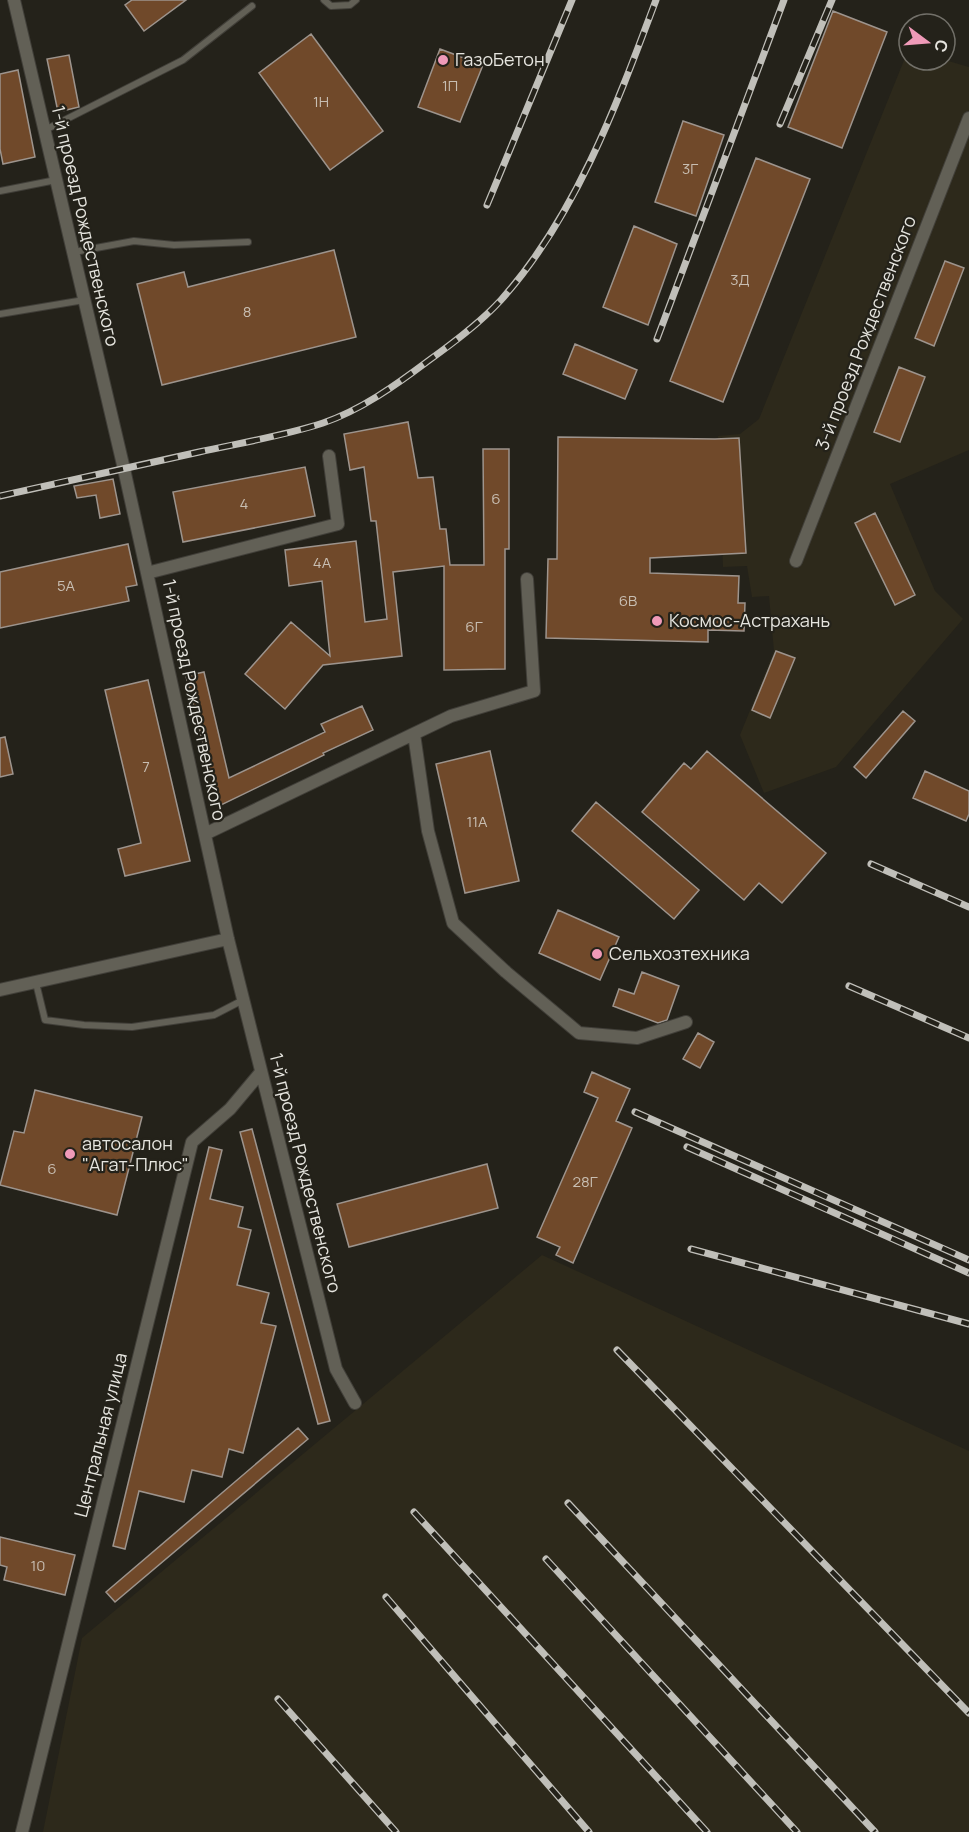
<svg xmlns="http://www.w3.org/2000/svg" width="969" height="1832" viewBox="0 0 969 1832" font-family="Manrope,sans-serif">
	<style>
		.built { fill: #2d291b }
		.building { fill: #70492a; stroke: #9d948d; stroke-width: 1.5 }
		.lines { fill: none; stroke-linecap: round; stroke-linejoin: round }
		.service-casing { stroke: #413f39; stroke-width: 8 }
		.minor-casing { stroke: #413f39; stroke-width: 14 }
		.service { stroke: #626056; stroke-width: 6 }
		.minor { stroke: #626056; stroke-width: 12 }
		.rail-casing { stroke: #c0bfb9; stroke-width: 7 }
		.rail { stroke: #24221a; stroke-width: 4.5; stroke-dasharray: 14; stroke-linecap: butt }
		.poi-dot { fill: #ef9ab8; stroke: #24221a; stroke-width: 2 }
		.labels { text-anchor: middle; stroke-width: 4.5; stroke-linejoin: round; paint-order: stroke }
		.number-label { font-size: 15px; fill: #c8beb2 }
		.poi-label { font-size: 18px; fill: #e6e5df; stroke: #24221a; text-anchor: start }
		.street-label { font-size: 18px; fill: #e6e5df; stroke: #24221a }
	</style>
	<rect width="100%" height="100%" fill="#24221a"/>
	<path class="built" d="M909,48V60H945L969,67V450L890,484L935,591L963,619L836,767L764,793L740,735L774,651L769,596L752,597L747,566L723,567L718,436L740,434L759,419Z
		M542,1255L969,1451V1832H43L82,1638Z"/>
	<path class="building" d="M132,0H186L144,31L125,5Z
		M833,11L887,32L842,148L788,127Z
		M311,34L383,131L330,170L259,73Z
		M440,49L483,65L460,122L418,107Z
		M69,55L79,107L58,112L47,59Z
		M18,70L35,157L3,164L0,149V74Z
		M683,121L724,135L696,216L655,202Z
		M756,158L810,179L723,402L670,381Z
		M634,226L677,244L648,325L603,307Z
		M334,250L356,337L162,385L137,284L184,272L188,287Z
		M945,261L964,268L934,346L915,338Z
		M575,344L637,370L625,399L563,374Z
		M899,367L925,377L900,442L874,432Z
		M408,422L418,478L433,477L440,529H446L450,565H484L483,449H509V549H505V669L444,670V566L393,572L402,656L323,665L285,709L245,674L291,622L330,656L322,581L289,586L285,550L356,541L365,622L387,619L376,521H371L364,467L350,470L344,434Z
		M558,437L715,439L739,438L746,553L650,558V573L739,576L738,603H745L744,631L708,630V642L546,638L548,559H557Z
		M305,467L315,516L183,542L173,492Z
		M113,479L120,514L100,518L96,495L77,498L74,486Z
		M875,513L915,595L895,605L855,523Z
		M128,544L137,585L126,587L129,601L0,628V572Z
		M776,651L795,658L770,718L752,710Z
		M204,672L229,778L325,732L321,724L362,706L373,730L323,753L324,755L219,806L186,676Z
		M148,680L190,861L125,876L118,849L141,843L105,690Z
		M903,711L915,721L866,778L854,767Z
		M5,737L13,774L0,777V738Z
		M490,751L519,881L465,893L436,764Z
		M707,751L826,853L782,903L759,883L744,900L642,812L684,763L691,769Z
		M925,771L969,791V814L966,821L913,798Z
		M596,802L699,890L674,919L572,831Z
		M558,910L619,937L600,980L539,953Z
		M642,972L679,986L667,1020L658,1023L613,1006L619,989L634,994Z
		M698,1033L714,1042L700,1068L683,1059Z
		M592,1072L630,1089L616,1121L632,1128L573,1263L556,1255L560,1247L537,1237L598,1098L584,1092Z
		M35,1090L142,1117L117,1215L0,1185L14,1131L24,1133Z
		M252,1129L330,1421L318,1424L240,1132Z
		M209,1147L222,1150L210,1199L243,1207L238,1227L251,1230L237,1285L269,1293L261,1323L276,1326L243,1453L229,1449L222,1477L192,1470L184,1502L139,1491L125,1549L113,1546Z
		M487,1164L498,1208L349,1247L337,1204Z
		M298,1428L308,1439L115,1602L106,1592Z
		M0,1537L75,1555L65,1595L4,1580L7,1567L0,1565Z"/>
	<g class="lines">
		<defs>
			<path id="service" d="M324,0L331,6L350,5L356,0
				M45,130L183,60L252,6
				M0,191L56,180
				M74,252L134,241L174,245L248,242
				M0,314L84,300
				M36,983L45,1020L84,1025L132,1027L214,1015L243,1000"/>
			<path id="minor" d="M14,0L124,469L228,939L336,1369L355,1403
				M796,561L969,118
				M147,573L338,524L329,456
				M414,734L428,831L453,923L506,972L579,1033L637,1038L686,1022
				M205,834L451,716L534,691L527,579
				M0,990L228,939
				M22,1832L192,1142L230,1109L261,1072"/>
		</defs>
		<use href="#service" class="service-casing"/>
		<use href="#minor" class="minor-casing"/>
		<use href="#service" class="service"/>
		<use href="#minor" class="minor"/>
		<defs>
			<path id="rail" d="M780,124L832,0
				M487,205L572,0
				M657,339L784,0
				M0,496C66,481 133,467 199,452C240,443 283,436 323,423C361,410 396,385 428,361C453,343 480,323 501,300C576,216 617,104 656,0
				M871,864L969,907
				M849,986L969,1038
				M635,1112L969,1260
				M687,1147L969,1273
				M691,1249L969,1324
				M617,1350L969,1713
				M568,1503L875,1832
				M414,1512L707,1832
				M546,1559L797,1832
				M386,1597L589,1832
				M278,1699L396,1832"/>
		</defs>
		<use href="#rail" class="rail-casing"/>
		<use href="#rail" class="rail"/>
	</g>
	<g class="poi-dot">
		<circle cx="443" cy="60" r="6"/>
		<circle cx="657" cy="621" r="6"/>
		<circle cx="597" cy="954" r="6"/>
		<circle cx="70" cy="1154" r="6"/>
	</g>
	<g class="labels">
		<g class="number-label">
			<text x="450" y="91">1П</text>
			<text x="321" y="107">1Н</text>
			<text x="690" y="174">3Г</text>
			<text x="740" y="285">3Д</text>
			<text x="247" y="317">8</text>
			<text x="496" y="504">6</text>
			<text x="244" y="509">4</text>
			<text x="322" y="568">4А</text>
			<text x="66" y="591">5А</text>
			<text x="628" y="606">6В</text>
			<text x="474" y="632">6Г</text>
			<text x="146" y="772">7</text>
			<text x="477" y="827">11А</text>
			<text x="52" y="1174">6</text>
			<text x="585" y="1187">28Г</text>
			<text x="38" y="1571">10</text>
		</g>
		<g class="poi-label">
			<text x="455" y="66">ГазоБетон</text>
			<text x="669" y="627">Космос-Астрахань</text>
			<text x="609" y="960">Сельхозтехника</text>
			<text x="82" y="1150">автосалон<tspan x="82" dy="21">"Агат-Плюс"</tspan></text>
		</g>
		<g class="street-label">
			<text transform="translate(85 226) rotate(77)" y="6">1-й проезд Рождественского</text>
			<text transform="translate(866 333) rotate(-69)" y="6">3-й проезд Рождественского</text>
			<text transform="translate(194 700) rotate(78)" y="6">1-й проезд Рождественского</text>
			<text transform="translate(305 1173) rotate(76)" y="6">1-й проезд Рождественского</text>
			<text transform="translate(101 1435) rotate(-76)" y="6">Центральная улица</text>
		</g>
	</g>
	<g transform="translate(927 42) rotate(106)"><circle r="28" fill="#24221a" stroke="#727069" stroke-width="1.5"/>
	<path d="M0-4.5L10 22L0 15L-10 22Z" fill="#ef9ab8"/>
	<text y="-9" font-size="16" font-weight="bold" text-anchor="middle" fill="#e6e5df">С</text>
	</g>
</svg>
